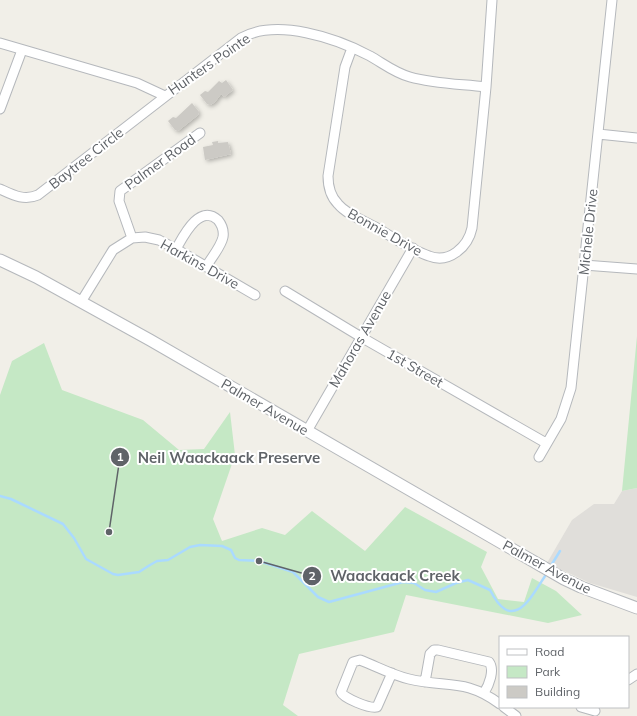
<svg xmlns="http://www.w3.org/2000/svg" width="637" height="716" viewBox="0 0 637 716" font-family="Mulish,sans-serif">
	<style>
		.industrial { fill: #e0deda }
		.green { fill: #c5e8c5 }
		.lines { fill: none; stroke-linecap: round; stroke-linejoin: round }
		.stream { stroke: #aadaff; stroke-width: 2.5 }
		.building { fill: #cccac5; filter: url(#shadow) }
		.minor-casing { stroke: #b5b8bc; stroke-width: 11 }
		.tertiary-casing { stroke: #b5b8bc; stroke-width: 13 }
		.minor { stroke: #fff; stroke-width: 9 }
		.tertiary { stroke: #fff; stroke-width: 11 }
		.labels { text-anchor: middle; stroke-width: 4; stroke-linejoin: round; paint-order: stroke }
		.street-label { font-size: 14px; fill: #5f6368; stroke: #fff }
		.leader { fill: none; stroke: #5f6368; stroke-width: 1.5 }
		.callout-dot { fill: #5f6368; stroke: #fff; stroke-width: 1.5 }
		.mark-label { font-size: 12px; text-anchor: middle; font-weight: bold; fill: #fff }
		.callout-label { font-size: 15px; text-anchor: middle; font-weight: bold; fill: #5f6368; stroke: #fff; stroke-width: 4; stroke-linejoin: round; paint-order: stroke }
	</style>
	<defs>
		<filter id="shadow"><feDropShadow dx="2" dy="2" stdDeviation="2" flood-color="#0004"/></filter>
	</defs>
	<rect width="100%" height="100%" fill="#f1efe8"/>
	<path class="industrial" d="M637,488V597L590,583L547,563L572,520L594,504H614L622,491Z"/>
	<path class="green" d="M637,336V488L622,491Z
		M44,343L62,390L143,420L179,450L204,449L230,412L235,455L213,519L222,541L262,528L285,535L312,511L365,551L405,507L487,552L481,567L498,599L524,602L532,578L556,591L582,615L548,623L406,595L394,632L299,654L283,705L298,716H0V395L12,361Z"/>
	<g class="lines">
		<path class="stream" d="M0,496L11,499L63,524L74,538L86,559L113,574L118,575L139,572L150,565L157,561L168,560L190,547L200,545L222,546L231,550L235,558L239,560L259,561L293,572L318,597L329,602L403,582L414,583L425,590L436,592L456,583L468,580L490,590C512,633 529,601 545,576
			M552,564L560,551"/>
	</g>
	<path class="building" d="M226,80L233,90L224,97L221,94L215,102L210,105L207,104L200,95L205,91L208,92L219,81L222,83Z
		M192,103L199,112L198,115L178,131L175,130L168,121L173,117L176,118Z
		M218,141V143L228,142L231,154L205,160L203,147L213,145L212,142Z"/>
	<g class="lines">
		<defs>
			<path id="minor" d="M0,43L137,83L165,96
				M352,48L345,67L328,176C328,187 330,196 338,204C347,215 365,221 377,228C394,238 411,250 429,256C449,264 468,247 472,228L486,87L492,0
				M0,109L22,50
				M598,134L637,138
				M0,189C13,195 24,201 38,195L241,38C277,18 336,38 370,56C384,64 395,73 410,77C435,84 461,84 486,87
				M132,238L119,201L120,191L200,133
				M176,249C183,237 199,203 218,220C222,225 224,231 223,237C221,247 211,258 206,267
				M584,265L637,269
				M285,291L361,337L546,443
				M81,302L113,250L132,238L145,237L159,240L176,249L255,295
				M307,431L413,248
				M539,457L561,419L571,388L612,0
				M392,673L377,707C370,709 343,698 341,692L353,662L360,660C376,666 392,675 409,679C447,688 465,678 500,704
				M628,680L637,674
				M425,682L430,654L434,650H438L489,662C495,670 489,685 484,693
				M504,707L516,716
				M581,707L595,711"/>
			<path id="tertiary" d="M0,260L36,277L150,340L564,579L581,587L637,608"/>
		</defs>
		<use href="#minor" class="minor-casing"/>
		<use href="#tertiary" class="tertiary-casing"/>
		<use href="#minor" class="minor"/>
		<use href="#tertiary" class="tertiary"/>
	</g>
	<g class="labels">
		<g class="street-label">
			<text transform="translate(209 64) rotate(-35)" y="5">Hunters Pointe</text>
			<text transform="translate(86 158) rotate(-38)" y="5">Baytree Circle</text>
			<text transform="translate(160 162) rotate(-36)" y="5">Palmer Road</text>
			<text transform="translate(385 232) rotate(29)" y="5">Bonnie Drive</text>
			<text transform="translate(588 232) rotate(-84)" y="5">Michele Drive</text>
			<text transform="translate(200 264) rotate(29)" y="5">Harkins Drive</text>
			<text transform="translate(360 339) rotate(-60)" y="5">Mahoras Avenue</text>
			<text transform="translate(415 368) rotate(30)" y="5">1st Street</text>
			<text transform="translate(265 407) rotate(30)" y="5">Palmer Avenue</text>
			<text transform="translate(547 567) rotate(28)" y="5">Palmer Avenue</text>
		</g>
	</g>
	<path class="leader" d="M109 532L120 457M259 561L312 576"/>
	<g class="callout-dot">
		<circle cx="109" cy="532" r="4"/>
		<circle cx="259" cy="561" r="4"/>
		<circle cx="120" cy="457" r="10"/>
		<circle cx="312" cy="576" r="10"/>
	</g>
	<g class="mark-label">
		<text x="120" y="461">1</text>
		<text x="312" y="580">2</text>
	</g>
	<g class="callout-label">
		<text x="229" y="463">Neil Waackaack Preserve</text>
		<text x="395" y="581">Waackaack Creek</text>
	</g>
	<rect x="499" y="636" width="130" height="72" fill="#ffffff" stroke="#bfc1c3"/>
	<rect x="507" y="649" width="20" height="6" fill="#ffffff" stroke="#bfc1c3"/>
	<text x="535" y="656" font-size="12" fill="#5f6368">Road</text>
	<rect x="507" y="666" width="20" height="12" fill="#c5e8c5" stroke="#bfc1c3"/>
	<text x="535" y="676" font-size="12" fill="#5f6368">Park</text>
	<rect x="507" y="686" width="20" height="12" fill="#cccac5" stroke="#bfc1c3"/>
	<text x="535" y="696" font-size="12" fill="#5f6368">Building</text>
</svg>
